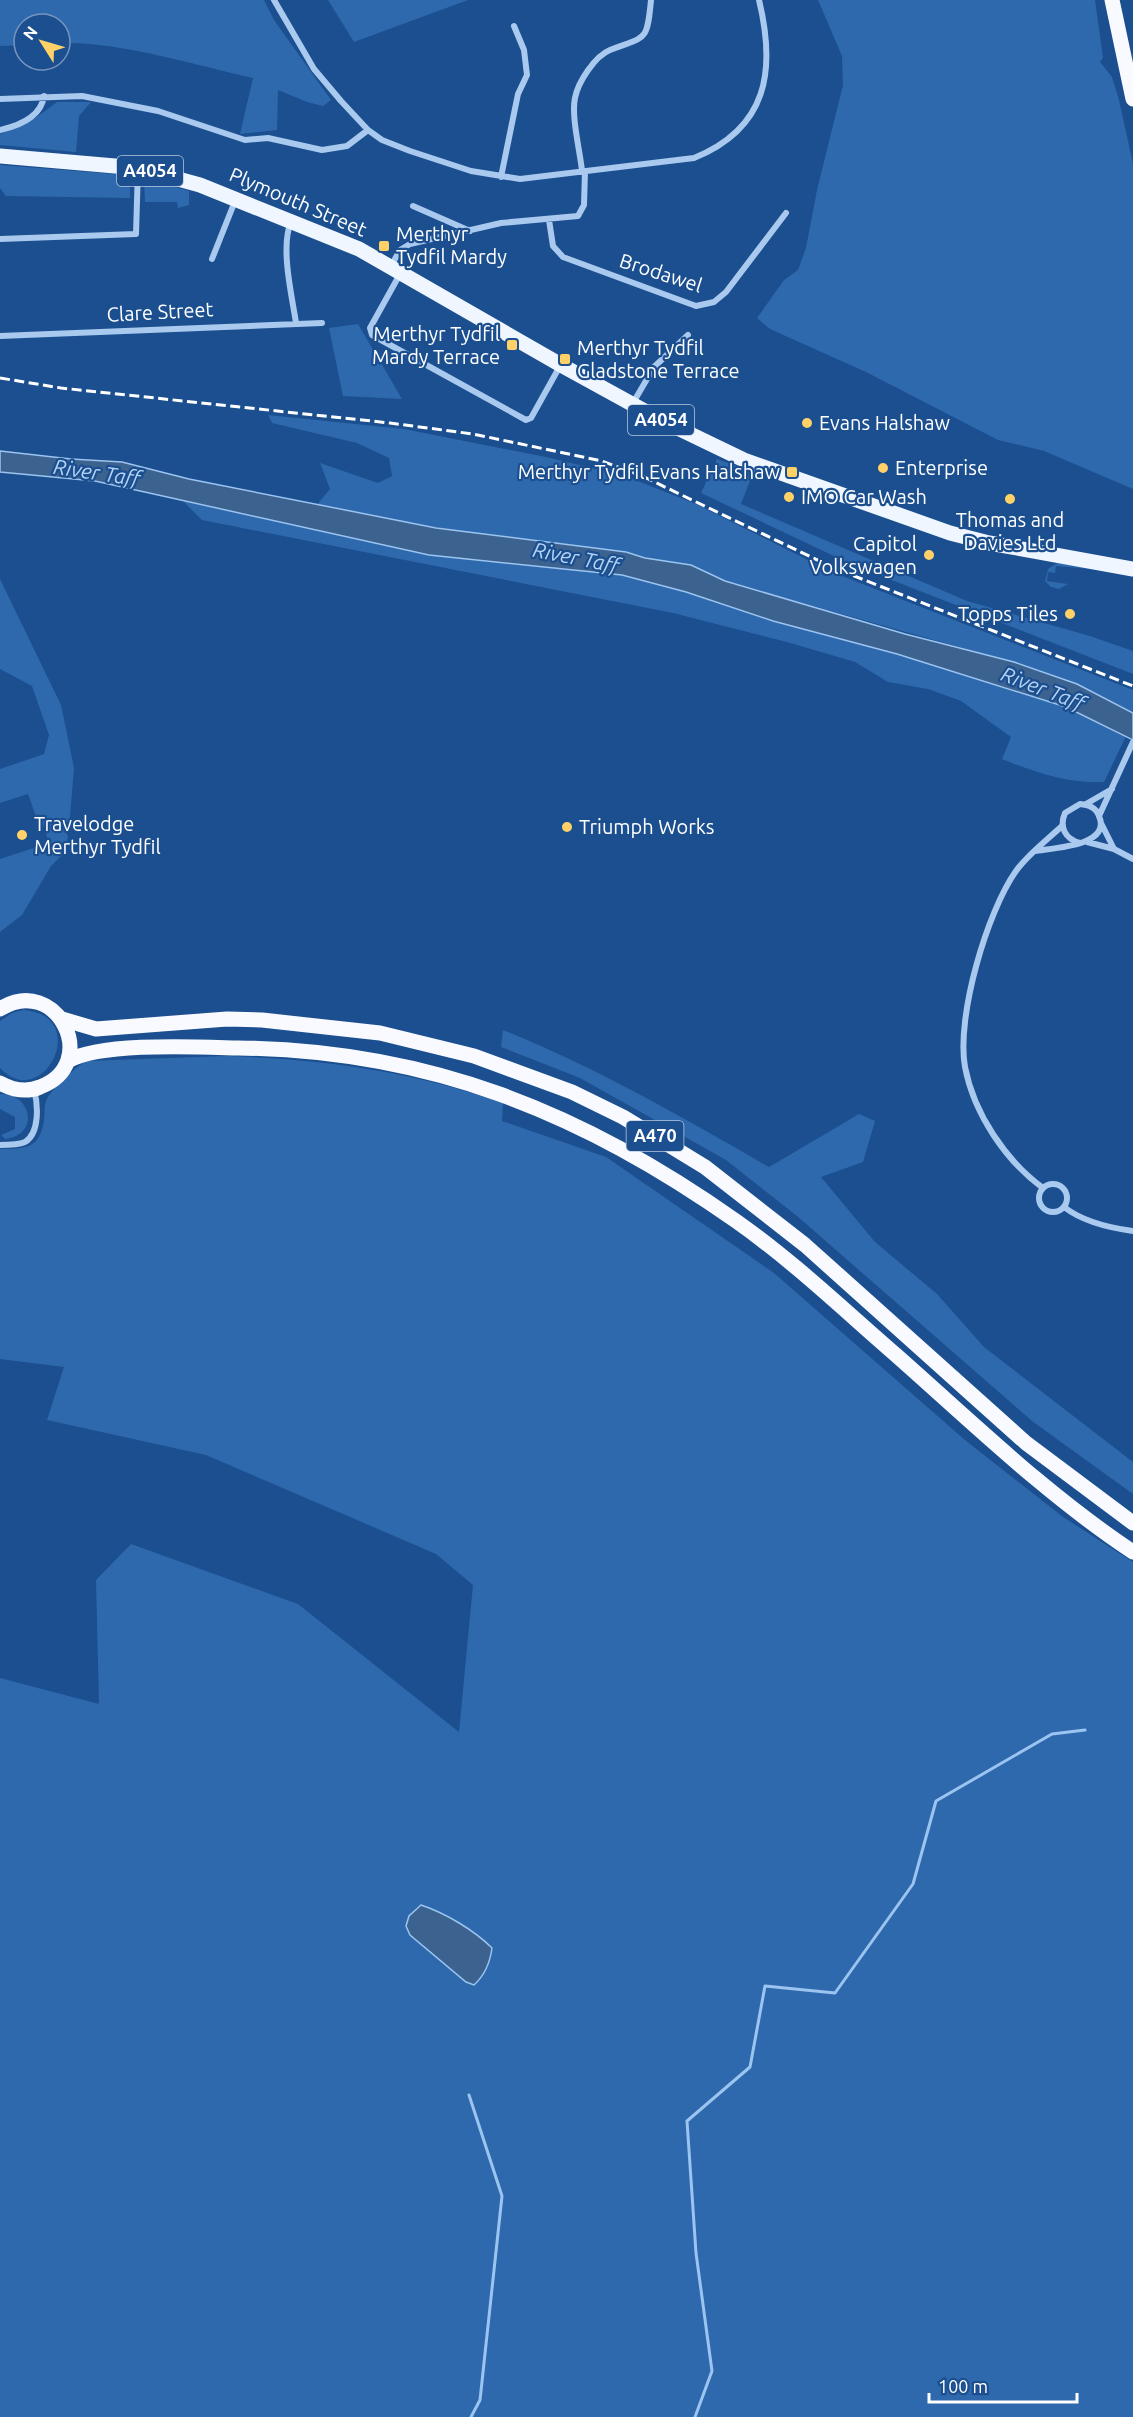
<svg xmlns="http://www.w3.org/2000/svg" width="1133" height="2417" viewBox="0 0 1133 2417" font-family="Ubuntu,sans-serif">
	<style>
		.green { fill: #2e69ad }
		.water { fill: #3c6290; stroke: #9cc4f0; stroke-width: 1.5 }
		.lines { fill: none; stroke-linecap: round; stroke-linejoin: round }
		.stream { stroke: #9cc4f0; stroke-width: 3 }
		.minor { stroke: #a9c9ee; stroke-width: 6 }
		.primary { stroke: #f0f6ff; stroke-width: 15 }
		.trunk { stroke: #f8faff; stroke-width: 15 }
		.rail { stroke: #fff; stroke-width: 3; stroke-dasharray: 10 4.5; stroke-linecap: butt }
		.poi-dot { fill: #ffd166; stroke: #1b4f8f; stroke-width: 2 }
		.labels { text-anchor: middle; stroke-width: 4.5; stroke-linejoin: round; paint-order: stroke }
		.shield { fill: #1b4f8f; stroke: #bbcadd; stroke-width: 1.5 }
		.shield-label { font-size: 18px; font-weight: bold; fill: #fff }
		.street-label { font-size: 20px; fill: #fff; stroke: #1b4f8f }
		.poi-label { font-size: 20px; fill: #fff; stroke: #1b4f8f; text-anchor: start }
		.water-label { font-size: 21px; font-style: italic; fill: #b5d3f5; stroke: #1b4f8f }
	</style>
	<rect width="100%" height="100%" fill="#1b4f8f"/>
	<path class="green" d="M0,0H264L274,20L331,100L323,106L307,102L278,90L277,130L240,134L253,78C195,65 119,41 60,43V24H24V45L0,46Z
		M328,0H468L354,42Z
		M818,0H1095L1103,58L1100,62L1112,77L1119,100L1133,164V489L1044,451L998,440L866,372L770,329L757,318L784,280L798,270L806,248L817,190L843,85L842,56Z
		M57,102H91L79,116L76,152L0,145V134L34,119Z
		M0,165L127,175L130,178V198L6,196L0,188Z
		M148,179L189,191V205L178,208L177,202H145L144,182Z
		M358,324L375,353L371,360L380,365L381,363L402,399L343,396L329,328Z
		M268,415L404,429L546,457L625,476L696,504L832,572L1133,690V713L1077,684L959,647L725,581L691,565L645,558L626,552L491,537L316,506L330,489L320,463L378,483L392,476L389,458L357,443L272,423Z
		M717,459L750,471L751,478L741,504L967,601L1090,636L1133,651V674L853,565L701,493Z
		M182,500L429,555L622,575L686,592L773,621L897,654L1066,707L1126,736L1104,782C1069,784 1034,772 1002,759L1011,737L961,701L928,689L888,682L855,662L787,642L673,613L202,520Z
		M1057,563L1103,570L1056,566L1055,573L1048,572L1047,581L1068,584L1059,589L1051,587L1045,581L1048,569Z
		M0,579L61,705L74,768L69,828L64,826L68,837L64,853L51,866L22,915L0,932V859L49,843L40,816L36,817L28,794L0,803V769L44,754L49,735L32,686L0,669Z
		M23,1010C93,1015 43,1114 0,1068V1021L12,1013Z
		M503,1030C597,1068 682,1117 769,1167L859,1114L875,1121L863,1162L821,1177L875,1242L937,1294L984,1347L1133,1462V1494L1032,1421L797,1216L726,1160L580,1078L501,1047Z
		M226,1056C323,1059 411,1071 503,1103L502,1121L606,1157L774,1273L965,1440L1063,1517L1133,1562V2417H0V1678L99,1704L96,1580L131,1544L298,1604L459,1732L473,1585L436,1554L206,1455L47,1420L64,1367L0,1359V1149C25,1149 40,1149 44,1120C45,1115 44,1106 46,1101C50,1090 76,1067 86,1061Z
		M0,1094C30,1092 42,1134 5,1139L1,1135L15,1129V1117L0,1109Z"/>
	<path class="water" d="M0,451L71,459L122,462L189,479L436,528L626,552L645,558L691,565L725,581L905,634L1014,662L1077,684L1133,713V740L1066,707L897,654L773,621L686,592L622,575L429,555L95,481L0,472Z
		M421,1905C445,1913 474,1930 492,1948C490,1963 485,1975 474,1985L466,1982L410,1935L406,1926L409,1916Z"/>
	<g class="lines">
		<path class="stream" d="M469,2095L502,2196L480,2400L471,2417
			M695,2417L712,2371L696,2253L687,2121L750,2067L765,1986L835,1993L913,1884L936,1801L1052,1734L1085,1730"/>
		<path class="minor" d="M274,0L314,69L341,101L368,130L382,140L410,151L471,171L520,179L694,158C768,128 776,70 759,0
			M0,99L82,96L158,111L245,140L268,138L322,150L347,146L368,130
			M0,130C18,126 41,117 44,96
			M582,171C580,151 571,116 575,98C578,82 595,56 610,50C646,36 647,43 651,0
			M501,177L518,94L527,75L524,50L514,26
			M413,206L470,231
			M549,220L553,246L563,257L696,306L714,302L726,292L786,213
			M291,222C280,247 292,296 296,323
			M0,239L136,234L138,168
			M212,259L235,201
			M391,266L400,250L410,244L501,223L578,216L584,205L585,171
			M400,274L370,328L372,335L526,420L531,418L560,366
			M0,336L322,323
			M633,403L654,367L688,335
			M1086,804L1112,789
			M1099,816L1133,742
			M1101,823L1114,849
			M1087,842L1114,849L1133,859
			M1035,851C1053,848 1112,846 1099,816C1096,807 1088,805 1080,804L1065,813C1059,827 1065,839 1080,843
			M0,1145C7,1145 18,1145 25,1142C40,1133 38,1104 34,1090
			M1039 1198a14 14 0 1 1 28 0a14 14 0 1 1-28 0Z
			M1043,1188C1006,1161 974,1114 965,1067C956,1017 987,912 1016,871C1028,854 1047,840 1062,826
			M1064,1207C1082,1221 1110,1228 1133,1231"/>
		<path class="primary" d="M0,156L138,168L200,185L359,249L561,365L661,420L744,460L950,533L989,543L1133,569"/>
		<path class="trunk" d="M1112,0L1133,99
			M0,1009C57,973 102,1064 40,1087C26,1093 13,1090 0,1083
			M62,1019L96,1029L227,1019L262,1020L380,1033L474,1056L572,1092L623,1117L705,1167L805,1245L1026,1443L1133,1523
			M68,1061C101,1042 198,1047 238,1048C428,1050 582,1112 736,1221C793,1261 844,1310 896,1355C974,1424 1047,1495 1133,1552"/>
		<path class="rail" d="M0,378L61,388L390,423L473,434L602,461L642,476L834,568L1133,686"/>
	</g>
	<g class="poi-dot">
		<rect x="378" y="240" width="12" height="12" rx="3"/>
		<rect x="506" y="339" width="12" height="12" rx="3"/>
		<rect x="559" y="353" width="12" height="12" rx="3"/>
		<circle cx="807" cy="423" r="6"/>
		<circle cx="883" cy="468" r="6"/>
		<rect x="786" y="466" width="12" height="12" rx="3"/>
		<circle cx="789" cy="497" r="6"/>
		<circle cx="1010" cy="499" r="6"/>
		<circle cx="929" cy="555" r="6"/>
		<circle cx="1070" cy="614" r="6"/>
		<circle cx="567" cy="827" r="6"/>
		<circle cx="22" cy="835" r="6"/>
	</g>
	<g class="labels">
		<g class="shield">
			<rect x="117" y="156" width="66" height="30" rx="4.5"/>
			<rect x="628" y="405" width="66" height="30" rx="4.5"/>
			<rect x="626.5" y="1121" width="57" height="30" rx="4.5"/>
		</g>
		<g class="shield-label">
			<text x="150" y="177">A4054</text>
			<text x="661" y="426">A4054</text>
			<text x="655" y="1142">A470</text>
		</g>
		<g class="street-label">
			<text transform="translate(298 202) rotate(23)" y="7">Plymouth Street</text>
			<text transform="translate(661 273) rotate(18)" y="7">Brodawel</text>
			<text transform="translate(160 312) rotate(-3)" y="7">Clare Street</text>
		</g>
		<g class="poi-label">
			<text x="396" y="241">Merthyr<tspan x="396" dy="23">Tydfil Mardy</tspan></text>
			<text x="500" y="341" text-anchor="end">Merthyr Tydfil<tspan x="500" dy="23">Mardy Terrace</tspan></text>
			<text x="577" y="355">Merthyr Tydfil<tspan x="577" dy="23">Gladstone Terrace</tspan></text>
			<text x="819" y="430">Evans Halshaw</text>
			<text x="895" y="475">Enterprise</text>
			<text x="780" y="479" text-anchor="end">Merthyr Tydfil Evans Halshaw</text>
			<text x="801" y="504">IMO Car Wash</text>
			<text x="1010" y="527" text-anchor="middle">Thomas and<tspan x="1010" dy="23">Davies Ltd</tspan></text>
			<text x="917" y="551" text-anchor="end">Capitol<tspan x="917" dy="23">Volkswagen</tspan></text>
			<text x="1058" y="621" text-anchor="end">Topps Tiles</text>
			<text x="34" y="831">Travelodge<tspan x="34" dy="23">Merthyr Tydfil</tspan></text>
			<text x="579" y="834">Triumph Works</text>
		</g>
		<g class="water-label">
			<text transform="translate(97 473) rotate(8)" y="7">River Taff</text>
			<text transform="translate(576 558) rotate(11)" y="7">River Taff</text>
			<text transform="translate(1043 689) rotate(21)" y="7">River Taff</text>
		</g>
	</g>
	<g transform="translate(42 42) rotate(307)"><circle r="28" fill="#1b4f8f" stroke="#7695bc" stroke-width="1.5"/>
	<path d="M0-4.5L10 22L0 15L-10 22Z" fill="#ffd166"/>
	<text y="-9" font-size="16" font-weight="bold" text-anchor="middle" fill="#ffffff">N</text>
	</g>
	<path d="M929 2393v9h148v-9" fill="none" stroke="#ffffff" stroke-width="3"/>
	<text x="938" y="2393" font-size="18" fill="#ffffff" stroke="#1b4f8f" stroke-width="4.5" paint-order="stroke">100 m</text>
</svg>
